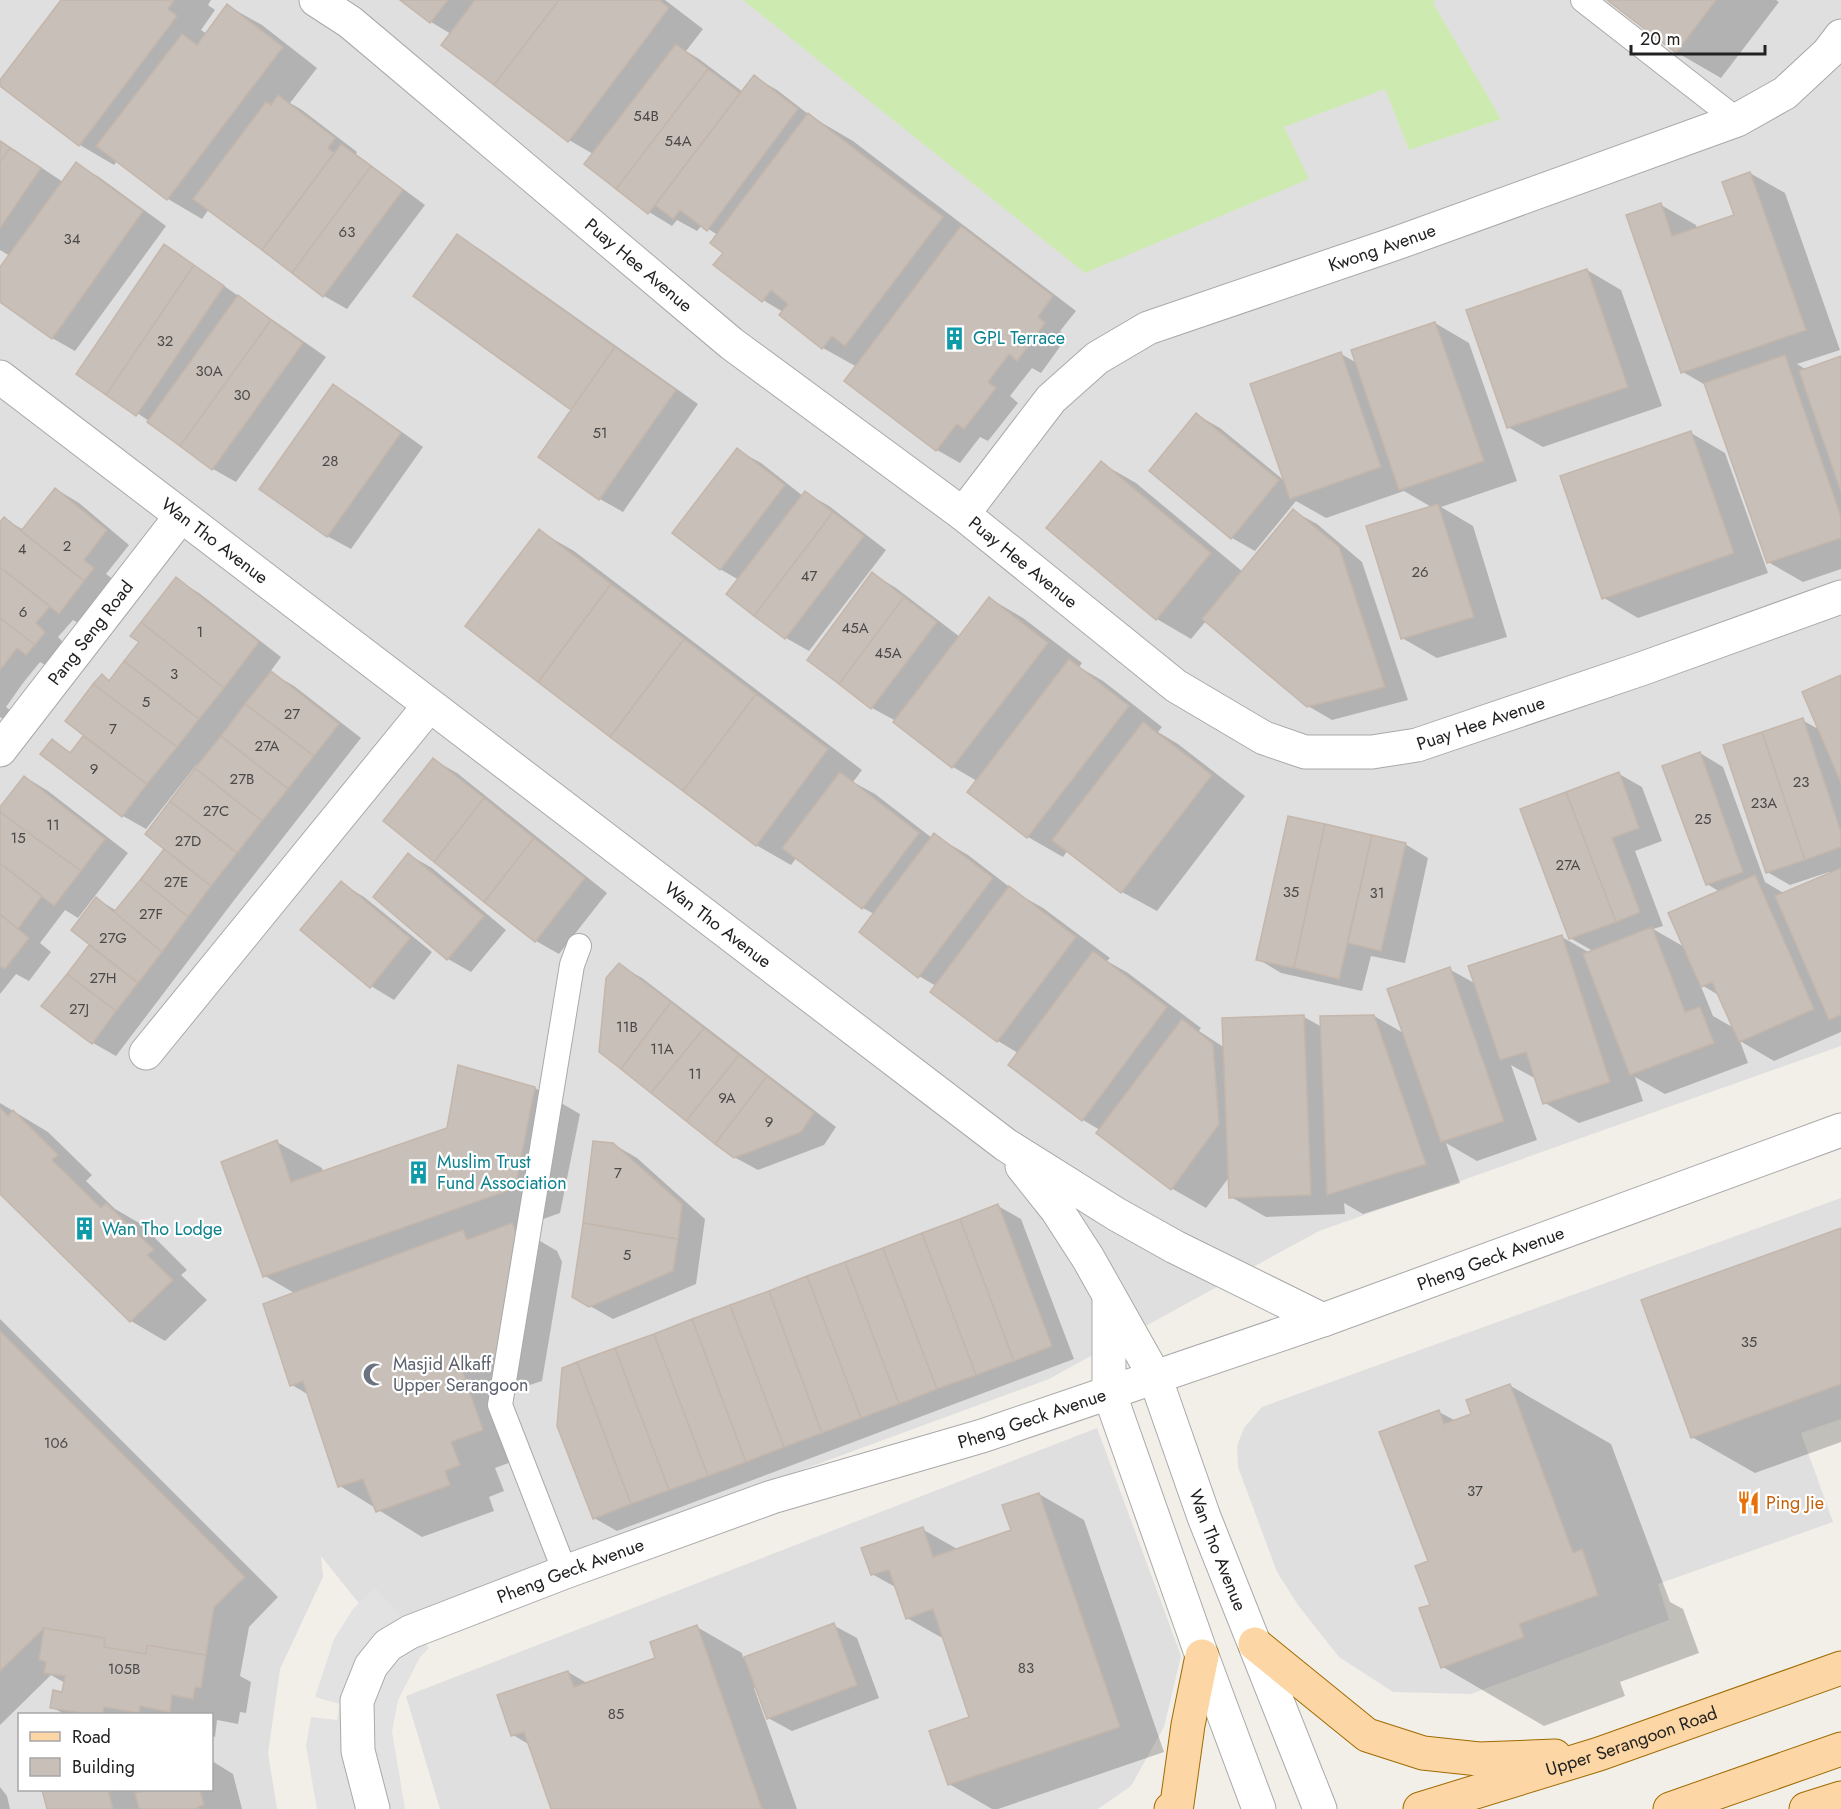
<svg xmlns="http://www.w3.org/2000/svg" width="1841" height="1809" viewBox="0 0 1841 1809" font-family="Jost,sans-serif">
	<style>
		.residential { fill: #e0dfdf; fill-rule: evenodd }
		.grass { fill: #cdebb0 }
		.parking { fill: #e2e2e2 }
		.shadow { fill: #0003; fill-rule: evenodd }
		.building { fill: #c7bfb8; stroke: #c4b6ab; stroke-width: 1.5 }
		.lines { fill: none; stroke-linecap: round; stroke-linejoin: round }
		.service-casing { stroke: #a9a9a9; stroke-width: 26 }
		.minor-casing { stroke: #a9a9a9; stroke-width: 35 }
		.primary-casing { stroke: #a06b00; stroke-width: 35 }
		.service { stroke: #fff; stroke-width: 24 }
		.minor { stroke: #fff; stroke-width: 33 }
		.primary { stroke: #fcd6a4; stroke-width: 33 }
		.labels { text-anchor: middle; stroke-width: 4.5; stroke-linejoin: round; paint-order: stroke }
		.number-label { font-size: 15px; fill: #4b4948 }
		.street-label { font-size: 18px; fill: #222; stroke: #fff }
		.culture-label { font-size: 18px; fill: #0d838f; stroke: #fff; text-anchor: start }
		.worship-label { font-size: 18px; fill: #5b616d; stroke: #fff; text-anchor: start }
		.food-label { font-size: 18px; fill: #c56008; stroke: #fff; text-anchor: start }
	</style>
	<rect width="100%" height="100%" fill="#f2efe9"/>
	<path class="residential" d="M0,0H1841V1046L1319,1231L1049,1379L377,1626L321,1556L323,1577L280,1669L268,1753L277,1809H0ZM20,1714H212V1790H20Z
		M1841,1198V1419L1801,1433L1833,1522L1658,1584L1669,1620L1471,1694L1393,1692L1339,1657L1298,1605L1277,1572L1238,1467L1237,1446L1244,1428L1262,1407Z
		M1097,1428L1181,1656L1164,1727L1131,1786L1098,1809H440L406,1696Z"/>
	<path class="grass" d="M743,0H1435L1433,3L1501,119L1409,150L1385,89L1284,127L1309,179L1085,273Z"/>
	<path class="parking" d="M375,1587L429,1648L420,1657L398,1700L392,1731L405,1809H317L306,1746L311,1717L337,1720L340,1704L315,1697L334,1639L353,1609Z"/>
	<path class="shadow" d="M62,0H211L208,5L215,10L201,30L207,34L228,6L262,25L317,68L290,103L302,110L357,152L356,154L425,205L347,309L324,296L209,209L202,219L168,199L118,160L114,165L80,145L0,84Z
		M403,0H665L703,29L686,51L699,59L743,92L754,77L777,90L812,117L853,141L1076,311L1060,331L1067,337L1041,373L1032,368L1010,396L1018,403L988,441L980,437L960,463L937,450L857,367L823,348L781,315L783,312L763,300L725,253L718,235L702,225L697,231L677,220L672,226L649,212L593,154L569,140L451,34L431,22Z
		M1610,0H1776L1779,2L1721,78L1676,52Z
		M0,140L63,182L76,164L99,177L166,226L75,351L52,338L0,300V269L10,256L0,250Z
		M1750,173L1785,193L1840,350L1797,364L1807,370L1841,358V569L1803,582L1768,562L1707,386L1683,372L1661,205L1696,225L1697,229L1736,216Z
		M458,236L481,250L698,404L623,512L600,499L540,457L573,409Z
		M164,246L187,260L326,357L236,482L213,469L149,421L78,373Z
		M1587,270L1621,290L1662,406L1543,447L1508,427Z
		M1435,323L1469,343L1517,481L1441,507L1473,526L1507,637L1437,658L1402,638L1433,508L1404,491L1326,518L1296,501L1255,551L1232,538L1151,471L1197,415L1220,428L1286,482L1341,354L1357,363Z
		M334,386L357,400L423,447L351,549L327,536Z
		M1691,433L1725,453L1768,573L1638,618L1604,598Z
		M737,450L761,463L803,496L806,493L829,506L886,550L809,651L786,638L728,594L739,580L720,569Z
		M1101,463L1136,483L1243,572L1293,511L1317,524L1362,562L1408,700L1332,720L1308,706L1206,621L1191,639L1157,619Z
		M56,489L79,503L129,545L106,574L117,582L83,626L73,620L58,637L67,646L50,668L40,662L23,683L6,707L15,714L9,722L0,717V524L4,519L24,530Z
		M539,531L574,551L862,770L853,782L875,794L932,838L934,835L968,855L1020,895L1043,908L1110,958L1107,961L1128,973L1201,1028L1199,1031L1225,1048L1304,1017L1322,1027L1374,1016L1405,1034L1449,969L1476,984L1562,937L1590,953L1593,951L1570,938L1619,774L1642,787L1662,841L1635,851L1663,926L1653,929L1686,948L1720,892L1707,884L1700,753L1723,767L1765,882L1785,894L1830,874L1829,872L1790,885L1767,872L1802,720L1820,730L1841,677V1032L1774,1061L1740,1041L1748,1063L1665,1094L1635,1077L1643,1101L1579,1123L1545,1103L1536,1079L1511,1065L1537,1140L1477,1161L1446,1143L1460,1183L1363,1214L1344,1203L1345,1214L1266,1217L1231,1197L1230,1176L1206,1208L1171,1188L1100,1130L1083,1120L1010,1065L1018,1053L998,1041L932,991L936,986L919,976L874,914L863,908L797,857L791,865L756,845ZM1700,984L1720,996L1734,1028L1713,1016Z
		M873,574L896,588L960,637L989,598L1023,618L1082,663L1079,667L1103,681L1162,727L1158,732L1178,744L1245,796L1157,911L1122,892L1068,850L1063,857L1028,837L969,791L977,781L953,767L896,721L872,708L809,659Z
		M176,579L199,593L281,657L270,672L294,686L361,738L235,899L116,1056L93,1043L43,1006L92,945L97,899L117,911L166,848L199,766L197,764L146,829L123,816L52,741L72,753L85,736L102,676L111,681L141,642Z
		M434,760L457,773L607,893L559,954L536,941Z
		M25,777L48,791L128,853L78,918L65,910L40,943L51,952L29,981L16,974L0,994V809Z
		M1290,818L1405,844L1428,858L1405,963L1371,956L1362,991L1281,973L1258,959Z
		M409,855L432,868L506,930L471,972L448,959Z
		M341,883L364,897L432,952L394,1000L371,986Z
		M619,965L642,978L836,1127L824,1145L758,1170L734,1157Z
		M535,1088L580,1114L560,1213L518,1228L557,1251L562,1262L542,1381L505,1393L527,1456L495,1468L504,1491L489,1497L494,1511L422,1537L340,1486L309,1395L292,1385L296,1294L265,1276L277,1142L322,1168L323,1173L448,1129Z
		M0,1103L48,1132L92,1175L86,1181L115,1209L141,1224L187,1270L181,1275L207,1300L165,1341L131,1321L0,1192Z
		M613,1144L637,1158L705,1219L696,1284L613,1319L574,1297Z
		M998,1206L1021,1219L1074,1359L617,1531L594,1518Z
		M1841,1230V1442L1755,1473L1692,1437Z
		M0,1319L278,1597L249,1627L240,1676L251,1682L246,1713L240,1712L238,1724L217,1720L215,1737L212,1736V1714H64L52,1707L63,1693L65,1683L51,1675L0,1725Z
		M1509,1385L1611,1444L1670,1602L1683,1609L1699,1653L1620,1682L1625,1696L1544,1726L1443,1667L1432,1606L1429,1562L1439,1412L1456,1421L1473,1415Z
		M1039,1494L1084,1520L1164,1752L998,1809H992L949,1784L971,1718L944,1639L907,1618L897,1588L872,1574L922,1529L959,1550L1013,1531Z
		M833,1625L857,1638L879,1698L792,1731L768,1718L757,1687L754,1688L797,1809H553L530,1745L513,1735L568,1672L587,1683L657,1659L697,1627L742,1653L743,1658Z
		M212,1761L233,1774L242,1809H48L44,1793L39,1790H145L146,1792L154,1790H212Z
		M0,1787L7,1796L10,1809H0Z"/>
	<path class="building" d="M61,0H174L168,9L177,16L79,146L0,86V80Z
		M400,0H448L430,23Z
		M475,0H559L494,85L441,45Z
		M559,0H659L669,8L568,142L494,85Z
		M1607,0H1716L1676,53Z
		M227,4L283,47L167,200L96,146L182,34L197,45Z
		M676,44L708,69L616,189L584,164Z
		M708,69L740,93L648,214L616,189Z
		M754,75L798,109L707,231L680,210L673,219L655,205Z
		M278,95L335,138L328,148L334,153L262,250L193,199L266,102L271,105Z
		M808,113L943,217L845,346L832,336L822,349L779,315L788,304L771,290L762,302L713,265L723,253L710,243Z
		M0,141L10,148L0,162Z
		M341,144L371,166L292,273L262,250Z
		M10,148L41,168L0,228V162Z
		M76,162L143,211L52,339L0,302V267Z
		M371,166L403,190L323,297L292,273Z
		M1750,172L1806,330L1681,373L1626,215L1661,203L1672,236L1734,215L1722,182Z
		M961,226L1053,296L1038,317L1045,323L1017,361L1009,354L988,382L996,388L964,429L957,424L936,451L844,381Z
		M457,234L615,347L571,410L413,296Z
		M164,244L194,265L106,395L76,374Z
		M194,265L224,286L136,416L106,395Z
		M1587,269L1628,387L1507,428L1466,310Z
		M238,295L271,320L180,446L147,422Z
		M271,320L303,343L212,470L180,446Z
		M1435,322L1484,461L1399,490L1351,350Z
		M615,347L676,390L599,500L538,457Z
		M1341,352L1381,467L1290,499L1250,384Z
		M1785,355L1841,517V538L1767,563L1704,383Z
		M1841,356V492L1799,371Z
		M333,384L401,433L327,537L259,489Z
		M1196,413L1279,480L1231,539L1149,471Z
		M1691,431L1734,553L1602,599L1560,476Z
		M737,448L785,485L720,570L672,533Z
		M1101,461L1211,553L1156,620L1046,528Z
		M55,488L107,530L84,560L94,568L84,581L21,531Z
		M805,491L833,512L754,616L726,594Z
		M1438,504L1474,617L1401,639L1366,526Z
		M1293,509L1339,547L1385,687L1307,707L1202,619Z
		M833,512L864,536L785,639L754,616Z
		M4,517L84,581L59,614L0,567V522Z
		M539,529L611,584L538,682L465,626Z
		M0,567L50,606L36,623L45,632L35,645L0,618Z
		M872,572L904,597L839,684L807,660Z
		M176,577L259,642L224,688L141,622Z
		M611,584L684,639L610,737L538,682Z
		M904,597L937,622L871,709L839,684Z
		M989,597L1048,643L952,768L893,722Z
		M0,618L35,645L26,655L17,648L0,670Z
		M141,622L224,688L199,719L124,661L139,642L130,636Z
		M684,639L756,694L683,791L610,737Z
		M1069,659L1129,706L1027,838L967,792Z
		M124,661L199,719L177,747L93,684L102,674L109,681Z
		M271,671L339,724L314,756L245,704Z
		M1841,675V783L1802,692Z
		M93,684L177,747L147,784L65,721Z
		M756,694L828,749L756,846L683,791Z
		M245,704L314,756L288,789L221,736Z
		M1803,718L1841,832V847L1805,860L1762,732Z
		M1143,722L1212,775L1121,893L1052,840Z
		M1762,732L1805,860L1766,873L1723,745Z
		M83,736L147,784L122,817L40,754L52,739L70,753Z
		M221,736L288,789L262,821L195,768Z
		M1700,752L1743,872L1706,885L1662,766Z
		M433,758L484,798L434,862L383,821Z
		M195,768L262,821L237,853L170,801Z
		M840,772L919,833L862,909L782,848Z
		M1619,772L1639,828L1612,838L1640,912L1616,922L1566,792Z
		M24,776L105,839L81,871L0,812V807Z
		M1566,792L1616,922L1569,939L1520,809Z
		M484,798L534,838L484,902L434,862Z
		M170,801L237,853L211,886L145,834Z
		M0,812L81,871L54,906L0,863Z
		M1288,816L1325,824L1294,968L1256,960Z
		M1325,824L1372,835L1339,979L1294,968Z
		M934,833L993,878L918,978L859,932Z
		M1372,835L1406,843L1381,951L1348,943Z
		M534,838L585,878L535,942L484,902Z
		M164,849L211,886L188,917L141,879Z
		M408,853L484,916L447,960L373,897Z
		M0,863L42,896L18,929L0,914Z
		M1841,868V1015L1829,1020L1775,896Z
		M1755,875L1814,1009L1739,1042L1712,982L1701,987L1668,913Z
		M141,879L188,917L162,952L114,912Z
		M341,881L410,938L370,988L300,930Z
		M1009,886L1076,937L997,1042L930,992Z
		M96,897L162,952L138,983L71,930Z
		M0,914L29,938L5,969L0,966Z
		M1652,927L1685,1012L1700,1007L1714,1043L1630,1075L1583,954Z
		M1562,935L1610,1082L1543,1104L1526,1052L1500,1060L1468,966Z
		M89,945L138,983L116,1011L67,974Z
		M1093,951L1167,1007L1082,1121L1008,1065Z
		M619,963L671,1002L621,1069L599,1052L606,978Z
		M1450,967L1504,1121L1441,1142L1387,989Z
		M67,974L116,1011L92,1044L41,1006Z
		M671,1002L704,1028L651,1093L621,1069Z
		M1304,1015L1311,1195L1229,1198L1222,1018Z
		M1374,1015L1426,1164L1327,1195L1320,1016Z
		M1182,1019L1213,1044L1219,1124L1171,1190L1096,1133Z
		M704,1028L739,1055L686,1121L651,1093Z
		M739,1055L767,1076L715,1144L686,1121Z
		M458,1065L535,1087L515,1188L263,1277L221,1162L277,1140L291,1182L447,1128Z
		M767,1076L814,1113L801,1132L734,1158L715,1144Z
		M0,1108L8,1116L13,1110L58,1155L52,1160L101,1208L106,1203L154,1250L147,1255L173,1280L130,1322L0,1194Z
		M593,1141L613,1143L682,1204L678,1239L583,1223Z
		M998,1204L1052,1346L1014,1361L960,1219Z
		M960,1219L1014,1361L976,1375L922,1233Z
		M512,1223L517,1236L497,1355L461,1367L483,1430L451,1442L460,1465L445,1471L450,1485L376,1512L363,1479L338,1487L303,1381L290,1386L263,1304L463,1230L467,1240Z
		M583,1223L678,1239L673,1271L589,1307L572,1297Z
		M1841,1228V1384L1691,1438L1641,1300Z
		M922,1233L976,1375L937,1389L883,1248Z
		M883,1248L937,1389L899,1404L845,1262Z
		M845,1262L899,1404L861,1418L807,1276Z
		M807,1276L861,1418L822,1433L769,1291Z
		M769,1291L822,1433L784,1447L730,1305Z
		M730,1305L784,1447L746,1462L692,1319Z
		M692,1319L746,1462L708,1476L654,1334Z
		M0,1331L245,1577L214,1607L206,1655L147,1645L146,1654L104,1647L105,1638L44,1628L0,1671Z
		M654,1334L708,1476L669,1490L615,1348Z
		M615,1348L669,1490L631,1504L577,1362Z
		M577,1362L631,1504L593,1519L557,1426L562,1368Z
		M1510,1384L1573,1553L1582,1549L1598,1595L1519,1624L1524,1637L1441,1668L1419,1608L1430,1605L1415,1566L1428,1561L1379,1432L1439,1410L1444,1424L1471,1414L1466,1400Z
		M1039,1493L1120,1727L948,1785L929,1731L969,1717L933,1609L906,1619L889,1570L871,1575L861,1548L923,1527L933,1557L1011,1530L1002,1505Z
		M834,1623L857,1685L767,1719L744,1657Z
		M697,1625L762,1809H551L524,1732L511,1736L497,1695L568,1671L574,1687L655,1658L650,1642Z
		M44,1628L105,1638L104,1647L146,1654L147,1645L206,1655L201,1688L195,1687L193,1699L172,1695L170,1712L140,1706L139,1713L104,1707L103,1714H88L50,1708L53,1690L62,1692L65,1676L44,1673L46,1662L39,1660Z
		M42,1790H108L113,1809H47Z
		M148,1790H200L204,1805L197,1807L198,1809H139L135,1793Z"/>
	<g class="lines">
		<defs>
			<path id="service" d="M1583,0L1737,120
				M565,1572L500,1405L572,965L579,946"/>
			<g id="minor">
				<path id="s1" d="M316,0L350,22L732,344L963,514L1176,686L1264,738L1305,752H1372L1417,745L1641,669L1841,597"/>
				<path id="s2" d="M0,377L1006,1145L1116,1214L1175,1247L1323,1320"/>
				<path id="s3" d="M963,514L1051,399L1097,358L1148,328L1394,244L1737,120L1785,93L1828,53L1841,36"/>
				<path id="s4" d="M0,750L181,516"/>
				<path d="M146,1053L429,706"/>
				<path id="s5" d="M1022,1166L1057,1210L1088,1258L1155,1377L1204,1517L1320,1809"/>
				<path d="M1109,1297V1392L1202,1656L1259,1809"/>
				<path id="s6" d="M373,1809L358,1751L357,1701L371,1666L388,1645L410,1632L565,1572L772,1497L982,1436L1323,1320L1841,1130"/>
			</g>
			<g id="primary">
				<path d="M1255,1644L1367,1735L1423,1753L1479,1759L1555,1756"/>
				<path d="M1171,1809L1177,1804L1188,1725L1202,1656"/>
				<path id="s7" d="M1420,1809L1599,1754L1841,1668"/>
				<path d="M1670,1809L1841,1749"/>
				<path d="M1806,1809L1841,1798"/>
			</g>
		</defs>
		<use href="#service" class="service-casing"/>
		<use href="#minor" class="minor-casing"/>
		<use href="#primary" class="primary-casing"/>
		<use href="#service" class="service"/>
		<use href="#minor" class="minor"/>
		<use href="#primary" class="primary"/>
	</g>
	<defs>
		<symbol id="building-bare" viewBox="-9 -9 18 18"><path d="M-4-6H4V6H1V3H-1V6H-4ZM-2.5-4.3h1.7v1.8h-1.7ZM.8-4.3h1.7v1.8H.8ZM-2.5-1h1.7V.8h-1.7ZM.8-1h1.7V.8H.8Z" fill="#0f9aa8" stroke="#fff" stroke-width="2.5" paint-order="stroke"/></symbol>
		<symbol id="mosque-bare" viewBox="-9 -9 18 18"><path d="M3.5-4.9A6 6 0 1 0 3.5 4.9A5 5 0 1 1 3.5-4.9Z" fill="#6b7280" stroke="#fff" stroke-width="2.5" paint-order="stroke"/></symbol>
		<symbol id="restaurant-bare" viewBox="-9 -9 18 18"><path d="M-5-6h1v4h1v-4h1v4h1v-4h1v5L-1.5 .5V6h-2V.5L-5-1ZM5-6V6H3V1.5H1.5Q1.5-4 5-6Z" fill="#e8710a" stroke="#fff" stroke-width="2.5" paint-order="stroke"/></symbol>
	</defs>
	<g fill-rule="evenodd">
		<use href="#building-bare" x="938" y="322" width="33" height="33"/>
		<use href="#building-bare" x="402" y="1156" width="33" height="33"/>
		<use href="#building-bare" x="68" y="1212" width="33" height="33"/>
		<use href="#mosque-bare" x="358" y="1358" width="33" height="33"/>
		<use href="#restaurant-bare" x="1732" y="1486" width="33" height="33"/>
	</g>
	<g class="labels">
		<g class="number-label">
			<text x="646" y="121">54B</text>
			<text x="678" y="146">54A</text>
			<text x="347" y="237">63</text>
			<text x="72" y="244">34</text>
			<text x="165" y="346">32</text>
			<text x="209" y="376">30A</text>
			<text x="242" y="400">30</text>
			<text x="600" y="438">51</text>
			<text x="330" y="466">28</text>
			<text x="67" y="551">2</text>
			<text x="22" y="554">4</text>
			<text x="1420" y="577">26</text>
			<text x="809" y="581">47</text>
			<text x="23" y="617">6</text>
			<text x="855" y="633">45A</text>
			<text x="200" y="637">1</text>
			<text x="888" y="658">45A</text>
			<text x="174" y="679">3</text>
			<text x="146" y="707">5</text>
			<text x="292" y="719">27</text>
			<text x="113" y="734">7</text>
			<text x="267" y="751">27A</text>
			<text x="94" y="774">9</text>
			<text x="242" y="784">27B</text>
			<text x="1801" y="787">23</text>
			<text x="1764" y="808">23A</text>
			<text x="216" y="816">27C</text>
			<text x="1703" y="824">25</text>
			<text x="53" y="830">11</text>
			<text x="18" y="843">15</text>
			<text x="188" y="846">27D</text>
			<text x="1568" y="870">27A</text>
			<text x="176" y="887">27E</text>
			<text x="1291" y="897">35</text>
			<text x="1377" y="898">31</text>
			<text x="151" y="919">27F</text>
			<text x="113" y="943">27G</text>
			<text x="103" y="983">27H</text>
			<text x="79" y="1014">27J</text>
			<text x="627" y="1032">11B</text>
			<text x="662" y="1054">11A</text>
			<text x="695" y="1079">11</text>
			<text x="727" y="1103">9A</text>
			<text x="769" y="1127">9</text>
			<text x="618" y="1178">7</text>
			<text x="627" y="1260">5</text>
			<text x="1749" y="1347">35</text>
			<text x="56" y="1448">106</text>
			<text x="1475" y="1496">37</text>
			<text x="1026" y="1673">83</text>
			<text x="124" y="1674">105B</text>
			<text x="616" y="1719">85</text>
		</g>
		<g class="street-label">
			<text dy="6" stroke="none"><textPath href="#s3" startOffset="513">Kwong Avenue</textPath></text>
			<text dy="6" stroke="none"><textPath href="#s1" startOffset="418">Puay Hee Avenue</textPath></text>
			<text dy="6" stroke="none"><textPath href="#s2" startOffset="270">Wan Tho Avenue</textPath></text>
			<text dy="6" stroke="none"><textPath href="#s1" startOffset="904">Puay Hee Avenue</textPath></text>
			<text dy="6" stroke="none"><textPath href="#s4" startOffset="148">Pang Seng Road</textPath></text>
			<text dy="6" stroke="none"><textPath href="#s1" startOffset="1426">Puay Hee Avenue</textPath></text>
			<text dy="6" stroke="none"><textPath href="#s2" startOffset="903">Wan Tho Avenue</textPath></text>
			<text dy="6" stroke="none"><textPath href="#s6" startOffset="1344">Pheng Geck Avenue</textPath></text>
			<text dy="6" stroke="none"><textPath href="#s6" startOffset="858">Pheng Geck Avenue</textPath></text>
			<text dy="6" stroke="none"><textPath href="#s5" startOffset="434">Wan Tho Avenue</textPath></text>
			<text dy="6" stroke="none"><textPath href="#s6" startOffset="372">Pheng Geck Avenue</textPath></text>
			<text dy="6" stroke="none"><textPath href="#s7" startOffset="222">Upper Serangoon Road</textPath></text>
		</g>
		<g class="culture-label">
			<text x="973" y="344">GPL Terrace</text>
			<text x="437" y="1168">Muslim Trust<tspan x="437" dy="21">Fund Association</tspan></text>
			<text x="102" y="1235">Wan Tho Lodge</text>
		</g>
		<g class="worship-label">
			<text x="393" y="1370">Masjid Alkaff<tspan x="393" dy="21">Upper Serangoon</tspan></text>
		</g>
		<g class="food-label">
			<text x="1766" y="1509">Ping Jie</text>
		</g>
	</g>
	<rect x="18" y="1713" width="195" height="78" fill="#ffffff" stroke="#a7a7a7" stroke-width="1.5"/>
	<rect x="30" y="1732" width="30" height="9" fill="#fcd6a4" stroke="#a7a7a7" stroke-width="1.5"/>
	<text x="72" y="1743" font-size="18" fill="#222222">Road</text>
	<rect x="30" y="1758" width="30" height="18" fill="#c7bfb8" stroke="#a7a7a7" stroke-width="1.5"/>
	<text x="72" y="1773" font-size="18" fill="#222222">Building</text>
	<path d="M1631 45v9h134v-9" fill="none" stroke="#222222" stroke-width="3"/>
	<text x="1640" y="45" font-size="18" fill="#222222" stroke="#ffffff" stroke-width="4.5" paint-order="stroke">20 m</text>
</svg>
